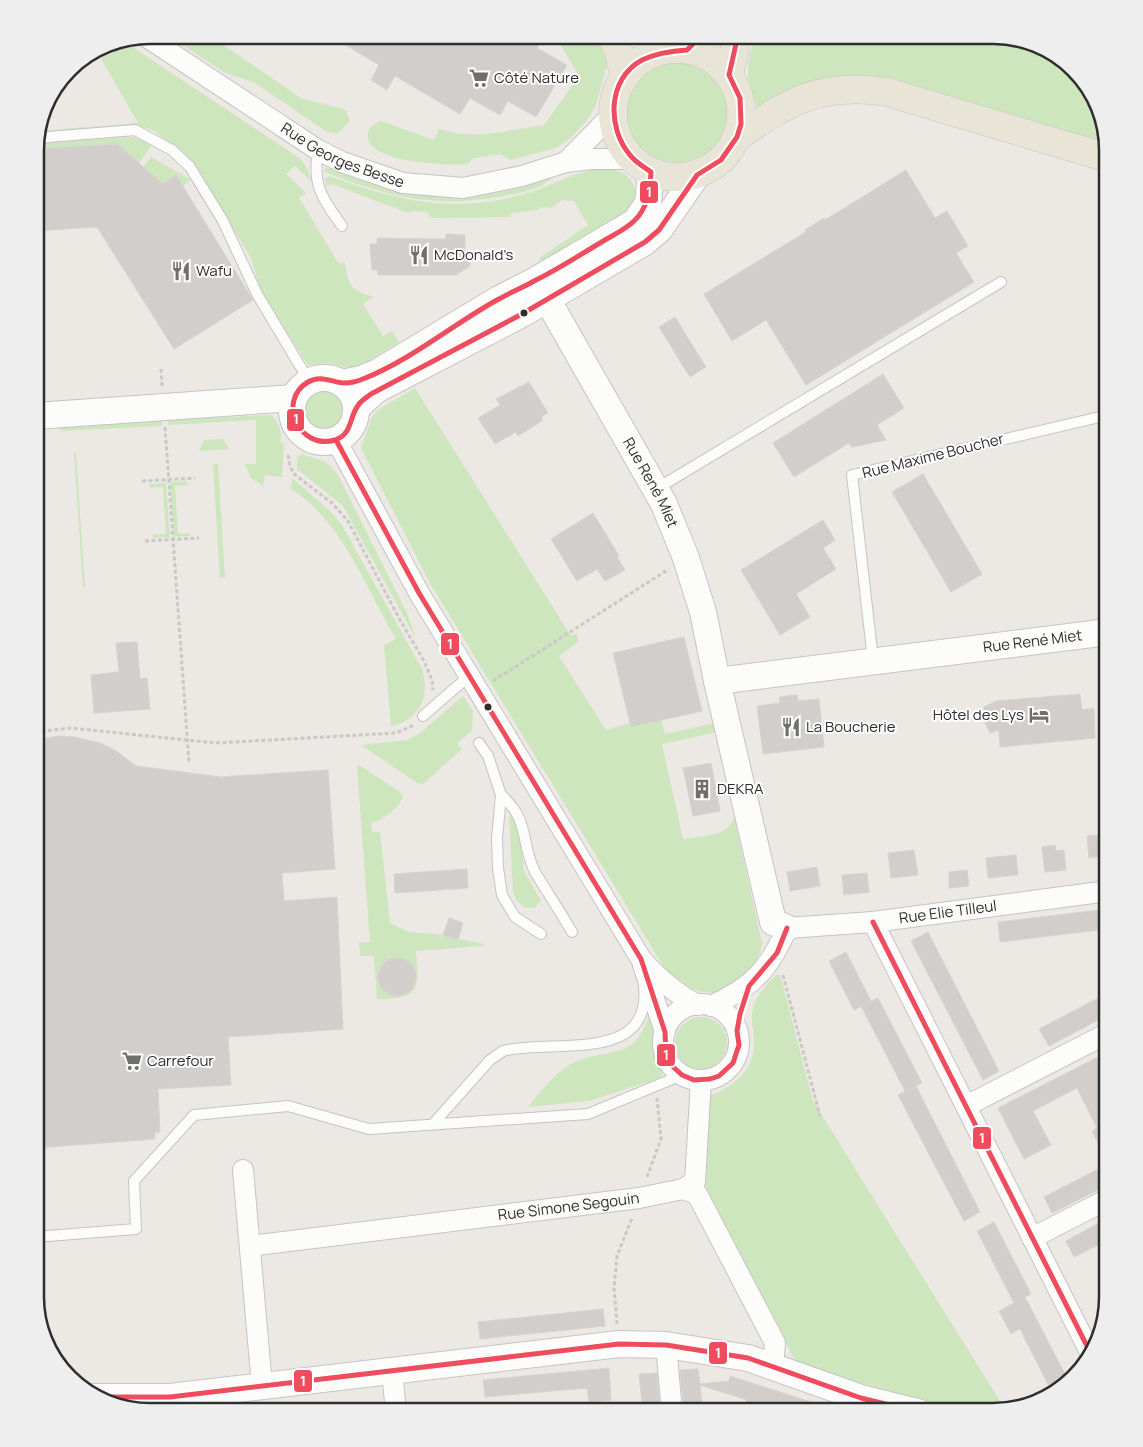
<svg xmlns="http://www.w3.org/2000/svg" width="1143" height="1447" viewBox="0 0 1143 1447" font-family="Manrope,sans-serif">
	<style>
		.green { fill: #cee6be }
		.building { fill: #d1cecb; stroke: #d7d4d0 }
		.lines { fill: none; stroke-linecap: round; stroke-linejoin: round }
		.service-casing { stroke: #c5c4c5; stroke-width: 12 }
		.minor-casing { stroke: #c5c4c5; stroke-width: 22 }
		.tertiary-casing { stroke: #c5c4c5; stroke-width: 28 }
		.primary-casing { stroke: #c6c5c4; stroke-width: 29 }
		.path { stroke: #c9c9c8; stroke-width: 3; stroke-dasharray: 4 2.5; stroke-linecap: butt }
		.service { stroke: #fcfcfb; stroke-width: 10 }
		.minor { stroke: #fcfcfb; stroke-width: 20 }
		.tertiary { stroke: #fcfcfb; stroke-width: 26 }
		.primary { stroke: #e8e4d6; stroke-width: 28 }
		.bus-1-casing { stroke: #fff; stroke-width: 9 }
		.bus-1 { stroke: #ef4d5e; stroke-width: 5 }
		.bus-dot { fill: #2e2e2e; stroke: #fff; stroke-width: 2 }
		.labels { text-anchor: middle; stroke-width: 4; stroke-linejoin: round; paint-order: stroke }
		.poi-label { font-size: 15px; fill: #2e2e2e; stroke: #fff; text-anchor: start }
		.street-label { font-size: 15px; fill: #2e2e2e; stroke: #fff }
		.rim { fill: none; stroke: #2e2e2e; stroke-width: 2.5 }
		.line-badge { stroke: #fff; stroke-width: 2 }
		.badge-label { font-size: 14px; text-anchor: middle; font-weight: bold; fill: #fff }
	</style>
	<rect width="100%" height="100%" fill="#ece8e4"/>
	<path class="green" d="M167,35H209L301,98L346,110L350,121L338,133L327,132L255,83L224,72Z
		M555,35H603L608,61L596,105L587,120L572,137L556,148L511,160L500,154L473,158L468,164C450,166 364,163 368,134C369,127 375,123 381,121L434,140L439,129C475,141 508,130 544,125L579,76Z
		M758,35H1001L1051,50L1089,86L1108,149L890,87L760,113C747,85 742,63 758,35Z
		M122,40L301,159L308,170L311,181L295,166L286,174L306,193L299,198L339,264L345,262C348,286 350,289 373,297L363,304L383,336L392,331L399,342L359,367L351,369L330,363L308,365L262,294L251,258L199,173L180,150L154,131L144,127L38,133V131L138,123L96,50L106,44Z
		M624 113a53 53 0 1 1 106 0a53 53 0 1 1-106 0Z
		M132,137L153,143L139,163L116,144L35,149V143Z
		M151,157L191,180L183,186L176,176L163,184L143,167Z
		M327,167C408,203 463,204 548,178L551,179C538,190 520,193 504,196C437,209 385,197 323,171Z
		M608,169C631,171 642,189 631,209L545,263L538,259L588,225L574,201L562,200L551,208L542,207L538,210L512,213L510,217L432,218L427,212L412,211L408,213L332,184L327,186L325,179L329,176C398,201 455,215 528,193C555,185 578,168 608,169Z
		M415,388L571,636L577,633L578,642L559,656L606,730L630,723L631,727L661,720L665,734L715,723L717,732L662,744L683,839C701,836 731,837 734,816L762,944C761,955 756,961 750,969C743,976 734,986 726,990C708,998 683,987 670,977L431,585L361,448L372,417L379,409Z
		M305 410a19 19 0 1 1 38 0a19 19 0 1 1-38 0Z
		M271,415C279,421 283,434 280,443L284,444L282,477L265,475L263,486L251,478L245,464H256V420L168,425V420Z
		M161,416L162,426L60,431L61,427Z
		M223,439L229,449L199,451L204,440Z
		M74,453H76L85,587H83Z
		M302,454L326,462L338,475L407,613L416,639L343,506L297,469V458Z
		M213,464H218L225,577L220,578Z
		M292,478L330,511L342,525L422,669C431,695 419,721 391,726L384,645L396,639C366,589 342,520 291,489Z
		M187,481V485L175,486L178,534L190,533V536L174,537L170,482Z
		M166,483L170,537L153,538V535L166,534L163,487L150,488V484Z
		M463,696L473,711L472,730L457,744L462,749L423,784L417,783L361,745L408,740L420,733Z
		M359,765L400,792L403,797C399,808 382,821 371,823L372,832H380L390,923L409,932L437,934L483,944V946L416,951C419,990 420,999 377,999L374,956H360L359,943L370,942L357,767Z
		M509,816L513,818L520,835L524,871L541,901L534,908H525L516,900L513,891Z
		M778,974L781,978L813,1101L1005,1409C982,1416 962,1410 940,1403L937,1407L796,1362L706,1193L708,1097C732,1087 755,1072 754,1042C754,1031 750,1019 753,1008C756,995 768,982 778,974Z
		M653,1015C657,1041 648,1045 663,1072L660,1078L589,1101L528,1107C543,1089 559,1067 582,1059C598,1053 616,1055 631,1045C644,1036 644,1020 653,1015Z
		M675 1043a26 26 0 1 1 52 0a26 26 0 1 1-52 0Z"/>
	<path class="building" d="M329,35H545L537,48L567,65L536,117L508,101L500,115L470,98L460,114L395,76L387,90L371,80L379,65Z
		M117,144L163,184L176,175L253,300L174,349L97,227L35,231V149Z
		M906,170L935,218L947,211L968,246L956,253L974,282L806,385L766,320L732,341L704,294L806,232L805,230L824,218L825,220Z
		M446,234L465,235V251L470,259V266L456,275H378V270H372L370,244H377V238L446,239Z
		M675,317L706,367L690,377L659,327Z
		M883,374L904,408L877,425L886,440L852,447L849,443L794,477L773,443Z
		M529,382L548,413L541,417L543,420L518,436L516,432L495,444L478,418L500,405L496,399Z
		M923,474L982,574L951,592L892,492Z
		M593,513L619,556L617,557L625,570L605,581L597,569L577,581L551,539Z
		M823,520L835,540L823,548L836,569L796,594L810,617L780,635L741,570Z
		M684,637L702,711L631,727L613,653Z
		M137,642L140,679L147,678L150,709L94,713L91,675L119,672L116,643Z
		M1080,694L1082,710L1094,708L1095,738L1000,747L999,730L990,733L984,721V707L996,701Z
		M797,695L798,701L819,699L824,747L763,754L757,706L780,703L779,697Z
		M59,736L74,737L100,743L115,750L136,766L220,777L328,770L335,869L282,873L284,901L337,897L343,1029L228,1037L231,1085L158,1089L160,1132H155V1139L35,1148V740Z
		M711,763L720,811L693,816L683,768Z
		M1108,834V855L1089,858L1087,836Z
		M1055,845L1056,851L1064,850L1066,870L1045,872L1042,847Z
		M914,850L918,875L891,878L888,853Z
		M1016,855L1018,875L988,878L986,858Z
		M817,867L820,886L790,891L787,872Z
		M467,869L468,888L395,893L394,874Z
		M967,870L969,886L949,888V872Z
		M867,873L869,892L844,895L842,875Z
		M1108,909V929L1000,942L998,922Z
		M449,918L463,923L458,940L443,935Z
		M928,932L999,1071L983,1080L911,941Z
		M846,952L871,1001L854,1010L829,961Z
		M378 977a19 19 0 1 1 38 0a19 19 0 1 1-38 0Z
		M1108,993V1015L1049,1046L1039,1029Z
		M878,998L922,1083L916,1086L980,1212L964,1221L898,1095L915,1086L905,1091L861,1006Z
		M1108,1052V1163L1092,1131L1097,1128L1077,1088L1033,1111L1051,1145L1024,1159L998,1108Z
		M1108,1164V1185L1052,1213L1044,1197Z
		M1108,1218V1240L1074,1257L1066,1241Z
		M994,1222L1031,1294L1025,1297L1068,1380L1057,1393L1053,1394L1020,1329L1011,1334L999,1311L1014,1303L977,1231Z
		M603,1309L605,1326L480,1339L478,1322Z
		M609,1368L611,1400L589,1402L587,1388L485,1397L483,1380Z
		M698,1369L700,1384L729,1381L730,1376L833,1409L832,1412H742L747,1400L700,1385L703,1412H684L680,1370Z
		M657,1373L660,1412H643L639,1374Z"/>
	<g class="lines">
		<defs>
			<path id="service" d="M36,138L135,130L172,150L190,167L223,221L257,294L309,381
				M318,150C312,185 322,198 342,226
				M656,489L1001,282
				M873,660L852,475L1108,415
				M423,716L469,676
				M479,743L488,756L501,795L497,838L498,868L502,895L515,917L541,934
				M501,795C531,821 520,843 535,872C547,892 560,911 572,932
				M433,1124L490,1060L503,1051C549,1038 652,1066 644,986
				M35,1237L136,1229L134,1181L194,1115L288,1106L369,1129L588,1114L682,1075"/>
			<g id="minor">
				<path id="s1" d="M145,36L318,150L342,162L403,183L463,188L522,176L566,162L591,159H631"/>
				<path d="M566,162L612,115"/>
				<path d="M336,440L419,593L641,959C658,978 675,994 698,1005"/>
				<path d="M873,922L1091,1354"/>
				<path d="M643,965L665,1032"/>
				<circle cx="701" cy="1042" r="38"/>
				<path id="s2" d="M711,1006C752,987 769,970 787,928L873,922L1108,891"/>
				<path d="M966,1106L1108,1033"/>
				<path d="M243,1170L262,1386"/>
				<path d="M683,1189L695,1182L701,1080"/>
				<path d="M1032,1238L1108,1199"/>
				<path id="s3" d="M250,1246L639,1198L683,1189L697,1194L775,1343L773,1367"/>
				<path d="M666,1345L672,1412"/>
				<path d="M392,1371L396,1412"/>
			</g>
			<g id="tertiary">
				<path id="s4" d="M547,299L664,504L686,558L703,612L717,681L773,922L787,928"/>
				<circle cx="324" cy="410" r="32"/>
				<path d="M342,383L361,379L378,372L499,299L536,280L635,222L648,203L651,172"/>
				<path d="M356,408L376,390L522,314L645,242L659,230L697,175"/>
				<path d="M35,416L294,398"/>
				<path id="s5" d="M717,681L1108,632"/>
				<path d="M95,1397H170L619,1344L666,1345L748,1358L861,1398L918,1412"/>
			</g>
			<path id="primary" d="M611,35L619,52L624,77
				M613 113a64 64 0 1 1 128 0a64 64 0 1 1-128 0Z
				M729,75L738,35
				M737,137C790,101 820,82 887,92L1108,158"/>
		</defs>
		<use href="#service" class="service-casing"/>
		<use href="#minor" class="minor-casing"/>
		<use href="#tertiary" class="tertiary-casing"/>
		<use href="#primary" class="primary-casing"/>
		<path class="path" d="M748,86L753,101
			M718,178L731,169L739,159
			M161,369L162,386
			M165,427L189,763
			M288,455L290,466L294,474L332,503L348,521L400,620L424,661L432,680L433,690
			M142,481L195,478
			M145,541L199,538
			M493,681L669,569
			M35,732L71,728L216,743L396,733L414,725
			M783,975L820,1116
			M647,1177L661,1139L657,1098
			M617,1324L614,1288L617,1256L632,1218"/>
		<use href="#service" class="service"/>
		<use href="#minor" class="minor"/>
		<use href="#tertiary" class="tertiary"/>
		<use href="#primary" class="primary"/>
		<defs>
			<path id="bus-1" d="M702,35L687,50C670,51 657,53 642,60C607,79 607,128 630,155C635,162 644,167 651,172C650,190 648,208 634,221C625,230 611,236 600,243C578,256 557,270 534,281C522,288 509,293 497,300C452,325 411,360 363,379C358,381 351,383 345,383C333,383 321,374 308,382C276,401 300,451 335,440C352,434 349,419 357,407C360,401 366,398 371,394L522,314L645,242L659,230L697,175L721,160L737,137L741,124L740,98L729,75L738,35
				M336,440L419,593L641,959L665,1032L666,1055L669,1063L682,1075L694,1080L710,1079L719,1076L733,1063L739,1045L737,1031L740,1014L749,986L777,953L787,928
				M873,922L1091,1354
				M95,1397H170L619,1344L666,1345L748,1358L861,1398L918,1412"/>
		</defs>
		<use href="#bus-1" class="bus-1-casing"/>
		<use href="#bus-1" class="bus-1"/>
	</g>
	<defs>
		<symbol id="supermarket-bare" viewBox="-9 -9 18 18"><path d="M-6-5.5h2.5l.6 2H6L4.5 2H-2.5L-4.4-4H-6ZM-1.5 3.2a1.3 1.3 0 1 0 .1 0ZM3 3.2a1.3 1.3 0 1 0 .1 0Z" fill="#706f6e" stroke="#fff" stroke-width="2.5" paint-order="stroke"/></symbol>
		<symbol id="restaurant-bare" viewBox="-9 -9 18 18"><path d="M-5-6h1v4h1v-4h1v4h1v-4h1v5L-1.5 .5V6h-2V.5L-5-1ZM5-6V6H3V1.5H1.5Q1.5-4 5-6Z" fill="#706f6e" stroke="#fff" stroke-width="2.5" paint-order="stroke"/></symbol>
		<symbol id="hotel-bare" viewBox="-9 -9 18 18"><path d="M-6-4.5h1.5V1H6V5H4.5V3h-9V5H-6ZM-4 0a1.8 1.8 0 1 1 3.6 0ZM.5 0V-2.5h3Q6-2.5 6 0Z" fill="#706f6e" stroke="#fff" stroke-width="2.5" paint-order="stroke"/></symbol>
		<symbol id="building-bare" viewBox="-9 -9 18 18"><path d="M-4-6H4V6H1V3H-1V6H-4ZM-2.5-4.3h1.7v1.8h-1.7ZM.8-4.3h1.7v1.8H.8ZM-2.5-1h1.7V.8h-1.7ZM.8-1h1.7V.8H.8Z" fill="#706f6e" stroke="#fff" stroke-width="2.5" paint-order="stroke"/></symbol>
	</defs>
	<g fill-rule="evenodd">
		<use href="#supermarket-bare" x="465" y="64" width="28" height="28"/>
		<use href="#restaurant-bare" x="405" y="241" width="28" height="28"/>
		<use href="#restaurant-bare" x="167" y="257" width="28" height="28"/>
		<use href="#hotel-bare" x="1025" y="701" width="28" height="28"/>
		<use href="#restaurant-bare" x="777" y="713" width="28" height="28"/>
		<use href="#building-bare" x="688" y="775" width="28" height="28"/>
		<use href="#supermarket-bare" x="118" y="1047" width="28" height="28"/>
	</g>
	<g class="bus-dot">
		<circle cx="524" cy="313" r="4.5"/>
		<circle cx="488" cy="707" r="4.5"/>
	</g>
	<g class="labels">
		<g class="poi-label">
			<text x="494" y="83">Côté Nature</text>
			<text x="434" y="260">McDonald's</text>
			<text x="196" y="276">Wafu</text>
			<text x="1024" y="720" text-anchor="end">Hôtel des Lys</text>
			<text x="806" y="732">La Boucherie</text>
			<text x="717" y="794">DEKRA</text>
			<text x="147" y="1066">Carrefour</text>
		</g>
		<g class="street-label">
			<text dy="5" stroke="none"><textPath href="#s1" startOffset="232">Rue Georges Besse</textPath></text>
			<text transform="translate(933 456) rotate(-14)" y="5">Rue Maxime Boucher</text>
			<text dy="5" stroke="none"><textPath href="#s4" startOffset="211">Rue René Miet</textPath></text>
			<text dy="5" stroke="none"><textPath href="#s5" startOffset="318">Rue René Miet</textPath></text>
			<text dy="5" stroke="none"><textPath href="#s2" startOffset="274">Rue Elie Tilleul</textPath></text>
			<text dy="5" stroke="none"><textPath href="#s3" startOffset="321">Rue Simone Segouin</textPath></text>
		</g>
	</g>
	<path d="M0 0H1143V1447H0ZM150 44H993A106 106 0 0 1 1099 150V1297A106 106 0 0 1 993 1403H150A106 106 0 0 1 44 1297V150A106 106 0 0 1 150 44Z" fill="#eee" fill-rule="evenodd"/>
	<path class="rim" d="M150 44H993A106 106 0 0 1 1099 150V1297A106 106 0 0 1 993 1403H150A106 106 0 0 1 44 1297V150A106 106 0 0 1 150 44Z"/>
	<g class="line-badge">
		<rect x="639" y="180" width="20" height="24" rx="5" fill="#ef4d5e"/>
		<rect x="286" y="408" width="19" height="24" rx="5" fill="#ef4d5e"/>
		<rect x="440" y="632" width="20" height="24" rx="5" fill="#ef4d5e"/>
		<rect x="656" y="1043" width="20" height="24" rx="5" fill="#ef4d5e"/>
		<rect x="972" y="1126" width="20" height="24" rx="5" fill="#ef4d5e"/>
		<rect x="708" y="1341" width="20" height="24" rx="5" fill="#ef4d5e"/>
		<rect x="293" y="1369" width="20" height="24" rx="5" fill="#ef4d5e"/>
	</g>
	<g class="badge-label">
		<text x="649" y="197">1</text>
		<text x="296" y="424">1</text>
		<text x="450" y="649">1</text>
		<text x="666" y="1060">1</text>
		<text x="982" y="1143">1</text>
		<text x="718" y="1358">1</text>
		<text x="303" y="1386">1</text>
	</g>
</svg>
